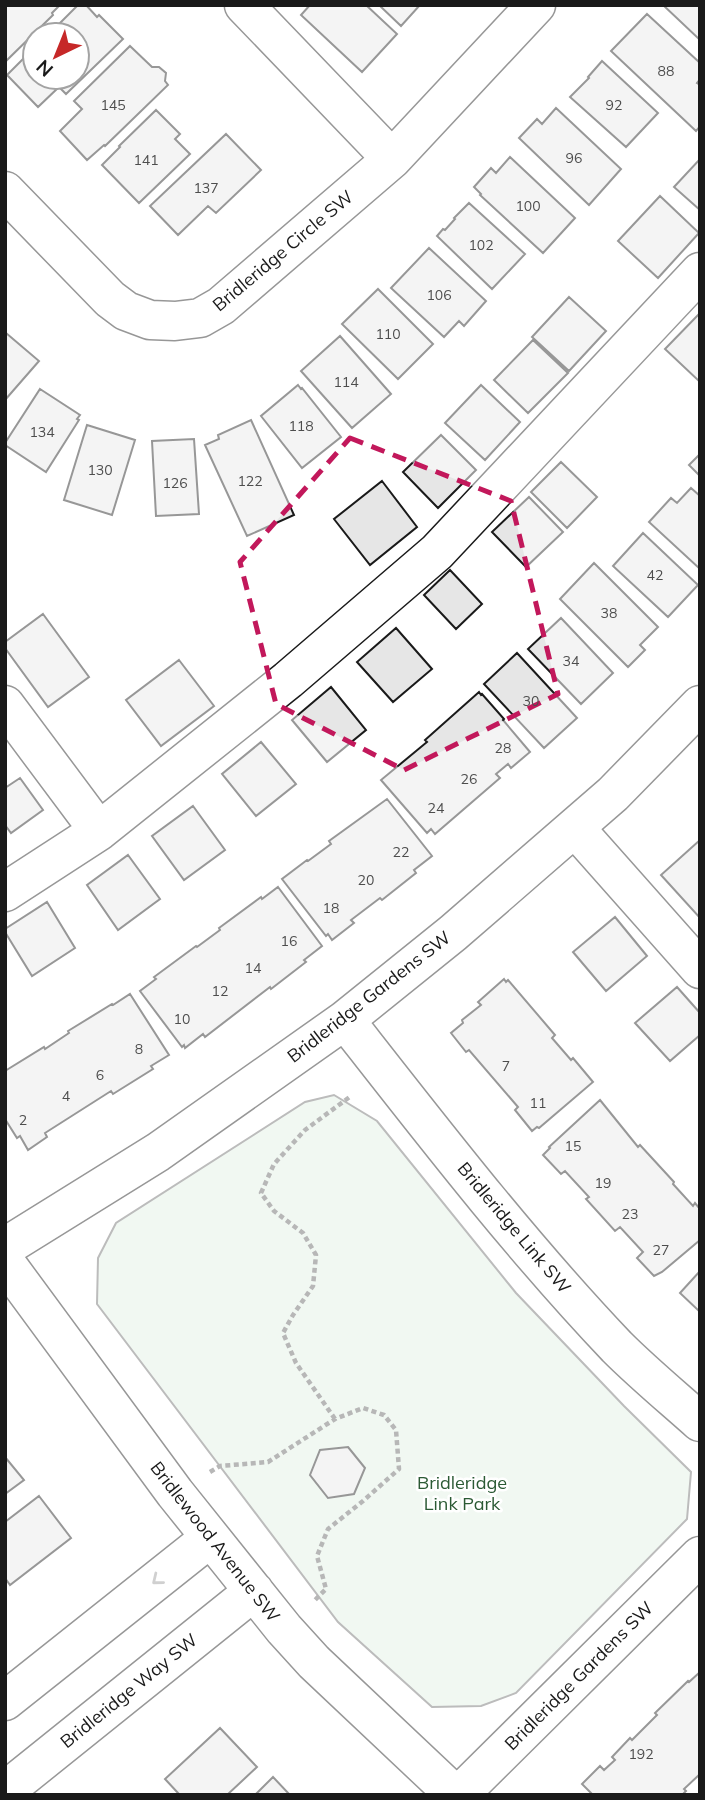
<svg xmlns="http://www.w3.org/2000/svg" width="705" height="1800" viewBox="0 0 705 1800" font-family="Mulish,sans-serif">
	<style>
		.green { fill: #e0efe3; stroke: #6a6a6a; stroke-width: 2 }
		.building { fill: #e6e6e6; stroke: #1a1a1a; stroke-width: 2 }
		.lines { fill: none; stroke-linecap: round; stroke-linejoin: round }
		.minor-casing { stroke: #1a1a1a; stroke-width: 41 }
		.path { stroke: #5f5f5f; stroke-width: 4.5; stroke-dasharray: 5 3.5; stroke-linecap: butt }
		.minor { stroke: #fff; stroke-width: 38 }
		.oneway { stroke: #989898 }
		.marked { fill: none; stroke: #c2185b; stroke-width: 5; stroke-dasharray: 14 9; stroke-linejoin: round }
		.labels { text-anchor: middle; stroke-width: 5; stroke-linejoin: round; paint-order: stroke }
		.number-label { font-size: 14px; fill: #4d4d4d }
		.street-label { font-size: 18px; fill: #1a1a1a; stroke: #fff }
		.park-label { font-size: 18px; fill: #2b5a34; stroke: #fff }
	</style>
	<rect width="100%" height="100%" fill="#fff"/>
	<path class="green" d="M334,1095L377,1121L516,1293L624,1406L691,1472L687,1519L516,1693L481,1706L432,1707L338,1622L97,1304L98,1258L116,1223L305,1102Z"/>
	<path class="building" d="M5,5H60L52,13L53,15L5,62Z
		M78,5H86L97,17L99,15L123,39L66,94L59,87L38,107L7,75L35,47V77H77V35H48Z
		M310,5H366L397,34L362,72L301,15Z
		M379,5H420L401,26Z
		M663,5H700V40Z
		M647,14L700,63V79L697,83L700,85V126L696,131L611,51Z
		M130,46L152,67H159L166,73L165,81L168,85L105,146L104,145L87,160L60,131L82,109L74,101Z
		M602,61L658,113L626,147L570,97L589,78L588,77Z
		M556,108L621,169L589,205L519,138L537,119L542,124Z
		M156,110L180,134L175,139L190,154L139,203L102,165L120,147L119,146Z
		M226,134L261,170L216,213L208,206L178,235L150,206Z
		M510,157L575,218L543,253L480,195L481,194L474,187L491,168L496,173Z
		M700,159V210L674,187Z
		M660,196L699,233L658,278L618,241Z
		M469,203L525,254L492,289L437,236L443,229L445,230L455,219L454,218Z
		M429,248L486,301L464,326L459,321L444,337L391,288Z
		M378,289L433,344L398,379L342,324Z
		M569,297L606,331L569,371L532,337Z
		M700,313V382L665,349Z
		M6,333L39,361L5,400V333Z
		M340,336L391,394L352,428L301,371Z
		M533,340L568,373L528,413L494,380Z
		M298,385L301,389L302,388L341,437L302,468L261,416Z
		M481,385L520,422L485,460L445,423Z
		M40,389L80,415L77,419L79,420L46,472L5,445V443Z
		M251,420L294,515L247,536L205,445L219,439L218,435Z
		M87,425L135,440L112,515L64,500Z
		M441,435L476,470L438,508L403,472Z
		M194,439L199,514L156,516L152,441Z
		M700,454V476L689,465Z
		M561,462L597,497L567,528L531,492Z
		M382,481L417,527L370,565L334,519Z
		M691,488L700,496V569L649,522L671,498L677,503Z
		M529,497L563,532L526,567L492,532Z
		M643,533L698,585L668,617L613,566Z
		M594,563L658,627L640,645L645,650L628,667L560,599Z
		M450,570L482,604L456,629L424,595Z
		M43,614L89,677L48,707L5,648V642Z
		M561,618L613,673L581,704L528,649Z
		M396,628L432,669L393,702L357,662Z
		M517,653L577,718L544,748L484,684Z
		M179,660L214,706L161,746L126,700Z
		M331,687L366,730L327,762L292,720Z
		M479,692L481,695L482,694L504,719L503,720L530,752L511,768L508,764L496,774L500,778L435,834L431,829L427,833L381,780L427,742L425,740Z
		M261,742L296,784L256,816L222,774Z
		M20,778L43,810L11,833L5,825V788Z
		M387,799L432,856L414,870L416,873L382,900L380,898L351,920L354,923L332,940L328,934L326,936L282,879L307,860L308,861L331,844L329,841Z
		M193,806L225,850L184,880L152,836Z
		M700,840V918L661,875Z
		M128,855L160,899L118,930L87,885Z
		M278,887L322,946L304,960L306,962L271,989L270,987L205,1037L203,1034L185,1048L184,1045L182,1047L140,991L156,979L154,977L196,946L197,947L220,930L219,928L261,897L262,899Z
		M47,902L75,948L32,976L5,932V929Z
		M615,917L647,956L606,991L573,952Z
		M504,979L506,982L508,980L555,1035L552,1038L571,1060L573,1058L593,1082L539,1128L537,1127L532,1131L515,1110L518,1107L469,1050L466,1052L451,1033L463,1023L462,1020L481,1005L478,1002Z
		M677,987L700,1013V1035L670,1061L635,1023Z
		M130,994L169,1055L151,1066L153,1069L113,1094L111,1091L45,1133L47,1137L28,1150L20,1136L17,1138L5,1119V1071L44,1047L45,1049L69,1033L68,1031L112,1004L113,1005Z
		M600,1100L638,1147L640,1145L674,1182L673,1184L693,1206L695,1203L700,1209V1240L662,1272L654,1276L637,1258L643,1252L620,1227L615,1231L586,1199L589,1197L565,1171L561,1174L543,1155L550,1148L549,1147Z
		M700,1271V1312L680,1293Z
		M348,1447L365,1468L354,1494L328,1498L310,1475L320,1450Z
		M5,1457L24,1480L5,1494Z
		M39,1496L71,1538L10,1585L5,1578V1522Z
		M700,1672V1774L684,1789L686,1791L682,1795H593L582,1784L600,1766L604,1770L615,1760L612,1757L630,1738L632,1740L657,1715L655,1713L688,1681L689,1682Z
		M220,1728L257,1767L227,1795H177L178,1793L165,1779Z
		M273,1777L290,1795H255Z"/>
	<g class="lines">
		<defs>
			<path id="minor" d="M244,5L392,159
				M5,191L110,299L126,311L150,320L175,321L200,318L221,306L392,159L536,5
				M5,705L99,831
				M575,828L700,969
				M5,892L99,831L288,680L437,552L700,272
				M345,1020C432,1131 519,1244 617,1347C643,1373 672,1397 700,1422
				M5,1247L158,1152L345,1020L453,933L613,794L700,705
				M5,1262L175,1493L284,1629L314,1662L455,1795
				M5,1701L210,1538
				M5,1791L254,1591
				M459,1795L700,1556"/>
		</defs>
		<use href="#minor" class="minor-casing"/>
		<path class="path" d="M335,1419L296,1363L283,1333L293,1315L313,1286L316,1255L303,1233L274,1211L261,1193L274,1164L305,1130L351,1096
			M210,1472L220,1466L268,1462L335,1419L363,1408L384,1415L396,1430L399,1469L363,1501L328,1529L317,1556L326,1589L315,1600"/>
		<use href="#minor" class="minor"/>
	</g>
	<defs><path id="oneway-chevron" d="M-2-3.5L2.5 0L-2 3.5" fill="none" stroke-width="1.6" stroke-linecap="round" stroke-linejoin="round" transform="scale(1.75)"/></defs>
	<use class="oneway" href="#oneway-chevron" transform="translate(157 1580) rotate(141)"/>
	<path d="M0 0H705V1800H0ZM350,438L511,501L558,694L404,770L276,704L240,562Z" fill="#fff" fill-opacity=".55" fill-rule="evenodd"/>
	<path class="marked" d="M350,438L511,501L558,694L404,770L276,704L240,562Z"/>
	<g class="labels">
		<g class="number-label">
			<text x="666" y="76">88</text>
			<text x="113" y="110">145</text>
			<text x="614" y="110">92</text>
			<text x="574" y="163">96</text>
			<text x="146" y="165">141</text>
			<text x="206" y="193">137</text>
			<text x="528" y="211">100</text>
			<text x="481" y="250">102</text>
			<text x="439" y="300">106</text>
			<text x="388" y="339">110</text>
			<text x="346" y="387">114</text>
			<text x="301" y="431">118</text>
			<text x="42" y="437">134</text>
			<text x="100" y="475">130</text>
			<text x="250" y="486">122</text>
			<text x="175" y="488">126</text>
			<text x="655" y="580">42</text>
			<text x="609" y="618">38</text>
			<text x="571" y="666">34</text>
			<text x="531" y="706">30</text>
			<text x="503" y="753">28</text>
			<text x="469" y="784">26</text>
			<text x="436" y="813">24</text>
			<text x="401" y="857">22</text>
			<text x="366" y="885">20</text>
			<text x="331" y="913">18</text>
			<text x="289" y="946">16</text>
			<text x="253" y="973">14</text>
			<text x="220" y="996">12</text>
			<text x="182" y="1024">10</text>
			<text x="139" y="1054">8</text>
			<text x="506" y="1071">7</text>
			<text x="100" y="1080">6</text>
			<text x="66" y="1101">4</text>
			<text x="538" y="1108">11</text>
			<text x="23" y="1125">2</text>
			<text x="573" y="1151">15</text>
			<text x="603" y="1188">19</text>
			<text x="630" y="1219">23</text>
			<text x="661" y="1255">27</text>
			<text x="641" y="1759">192</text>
		</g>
		<g class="street-label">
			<text transform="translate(283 251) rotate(-40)" y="6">Bridleridge Circle SW</text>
			<text transform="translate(369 997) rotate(-38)" y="6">Bridleridge Gardens SW</text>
			<text transform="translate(514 1228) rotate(50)" y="6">Bridleridge Link SW</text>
			<text transform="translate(215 1542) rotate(52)" y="6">Bridlewood Avenue SW</text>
			<text transform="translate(579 1676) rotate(-45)" y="6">Bridleridge Gardens SW</text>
			<text transform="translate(129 1691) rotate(-39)" y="6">Bridleridge Way SW</text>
		</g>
		<g class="park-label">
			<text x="462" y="1489">Bridleridge<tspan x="462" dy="21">Link Park</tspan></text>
		</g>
	</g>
	<rect width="705" height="1800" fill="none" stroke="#1a1a1a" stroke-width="14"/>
	<g transform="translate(56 56) rotate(223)"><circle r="33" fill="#ffffff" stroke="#a3a3a3" stroke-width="2"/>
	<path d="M0-5L12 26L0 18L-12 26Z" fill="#c62828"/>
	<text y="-10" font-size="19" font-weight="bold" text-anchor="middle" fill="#1a1a1a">N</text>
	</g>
</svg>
